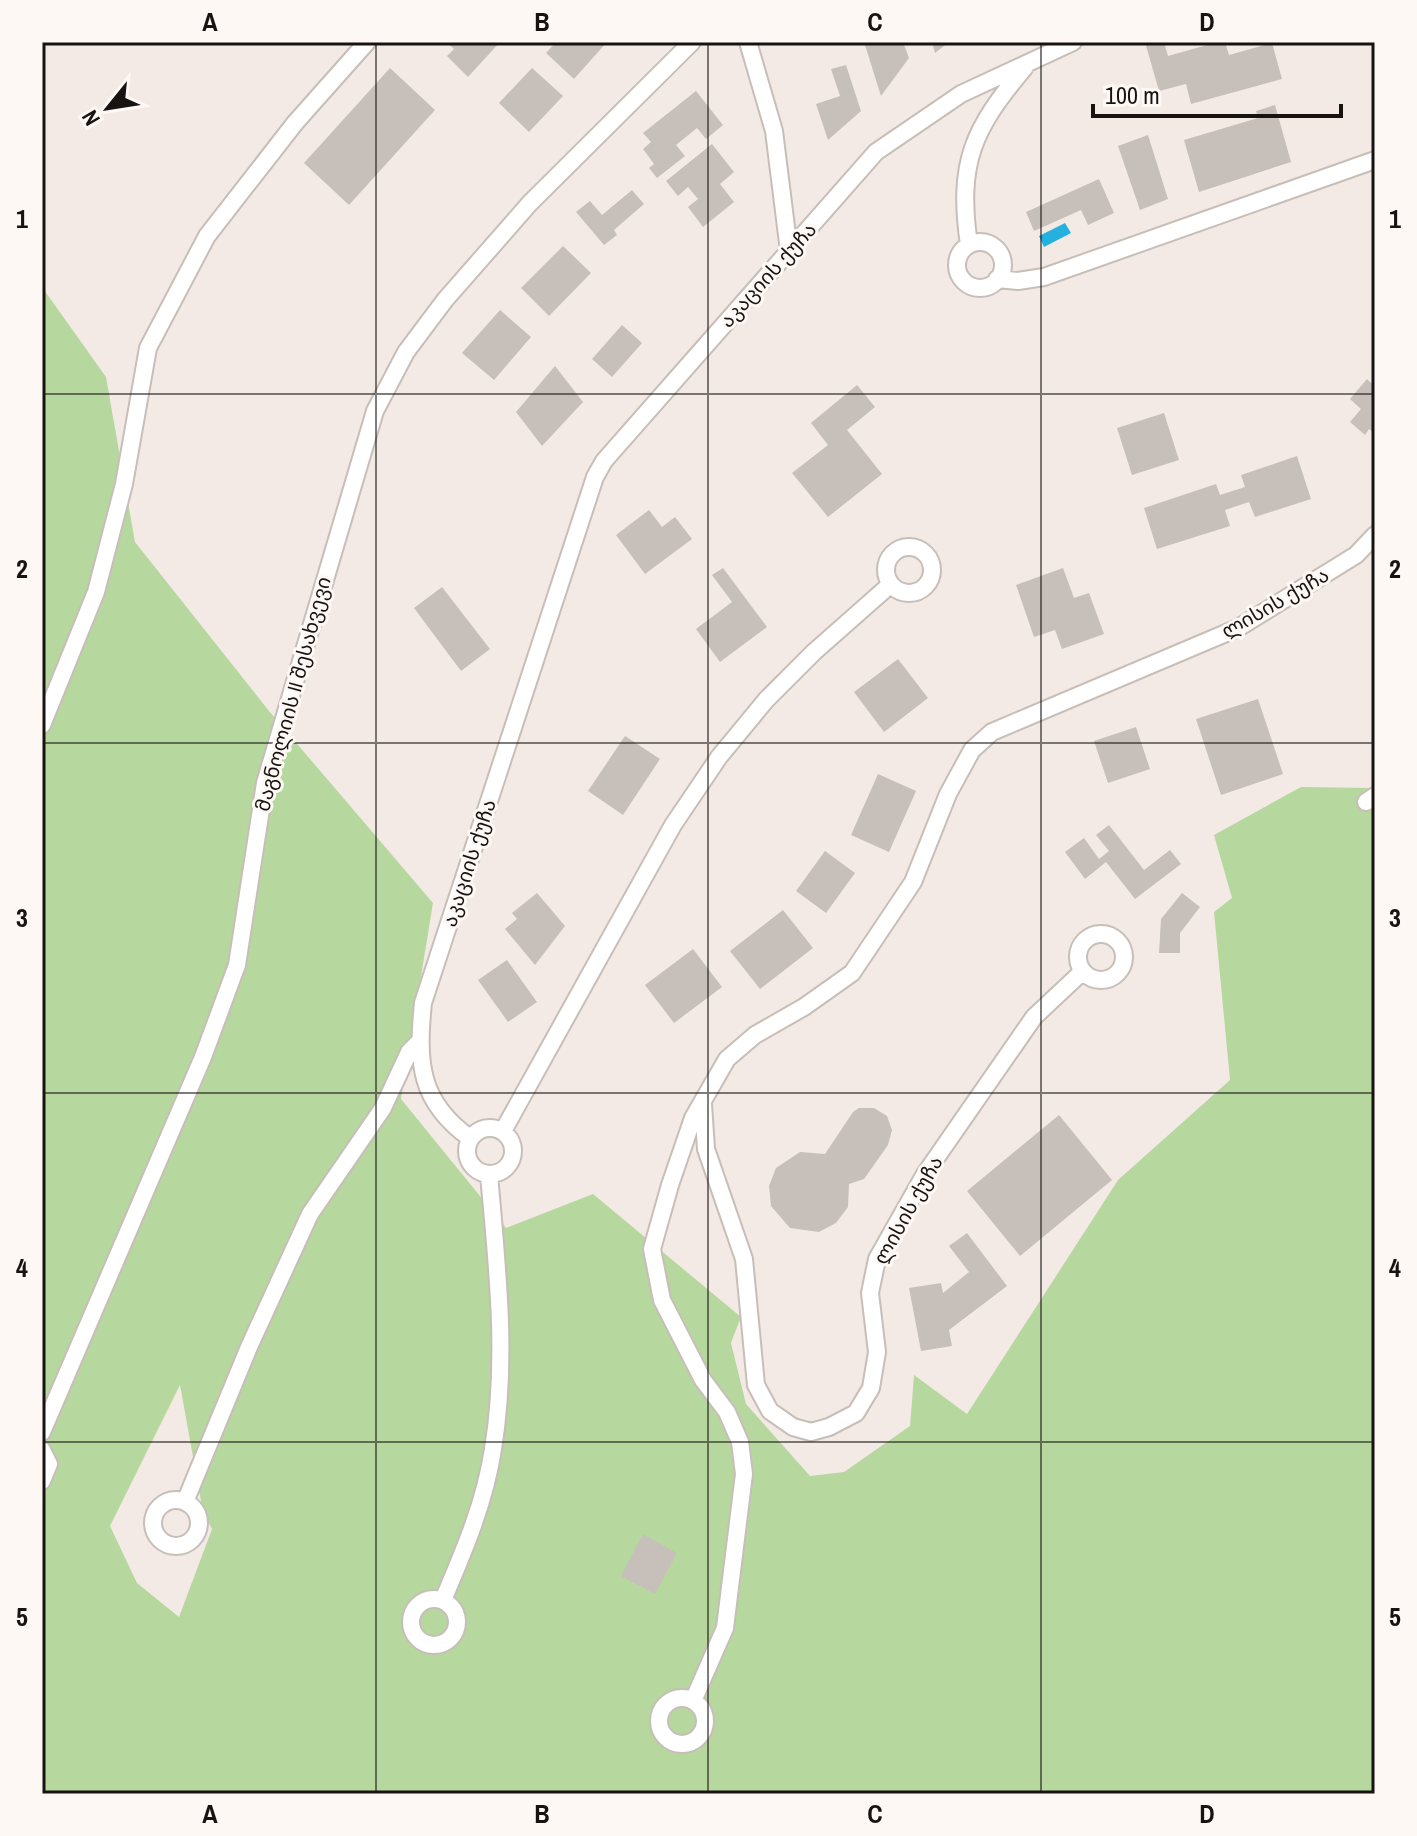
<svg xmlns="http://www.w3.org/2000/svg" width="1417" height="1836" viewBox="0 0 1417 1836" font-family="'Archivo Narrow','Noto Sans Georgian',sans-serif">
	<style>
		.green { fill: #b6d89e; fill-rule: evenodd }
		.water { fill: #25b1df }
		.building { fill: #c7bfb9 }
		.lines { fill: none; stroke-linecap: round; stroke-linejoin: round }
		.minor-casing { stroke: #c7beb8; stroke-width: 20 }
		.minor { stroke: #fff; stroke-width: 16 }
		.grid { fill: none; stroke: #161311; stroke-width: 2; stroke-opacity: 0.55 }
		.labels { text-anchor: middle; stroke-width: 6; stroke-linejoin: round; paint-order: stroke }
		.street-label { font-size: 20px; fill: #161311; stroke: #fef8f5 }
		.neatline { fill: none; stroke: #161311; stroke-width: 3 }
		.grid-label { font-size: 26px; text-anchor: middle; font-weight: bold; fill: #161311 }
	</style>
	<rect width="100%" height="100%" fill="#f4eae5"/>
	<path class="green" d="M42,287L106,377L135,542L269,711L433,903L401,1099L506,1228L593,1194L741,1317L731,1343L746,1404L810,1476L844,1472L910,1426L914,1375L967,1414L1118,1180L1230,1080L1214,912L1232,898L1214,835L1301,787L1375,788V1794H42ZM180,1385L203,1512L212,1529L179,1617L137,1583L110,1526Z"/>
	<path class="water" d="M1065,223L1071,233L1044,247L1039,236Z"/>
	<path class="building" d="M447,42H500L468,77L447,56L454,49Z
		M556,42H607L574,79L546,53Z
		M864,42H903L909,58L881,96Z
		M932,42H949L935,53Z
		M1145,42H1164L1168,56L1218,42H1225L1229,55L1272,43L1282,79L1191,104L1186,84L1159,91Z
		M846,65L861,111L828,140L816,104L840,96L831,69Z
		M390,68L435,110L349,205L304,163Z
		M532,68L563,96L529,132L499,103Z
		M696,91L723,125L706,139L697,128L676,145L685,156L657,178L649,168L654,164L643,149L651,142L643,133Z
		M1275,105L1291,162L1199,192L1184,140L1258,118L1256,111Z
		M1148,135L1168,199L1140,210L1118,146Z
		M712,144L734,172L720,184L734,202L703,227L688,207L698,199L688,187L678,196L666,181Z
		M1099,179L1114,213L1088,225L1081,210L1034,231L1026,212Z
		M632,190L644,204L614,230L617,235L604,245L576,212L590,201L602,215Z
		M563,246L591,273L549,316L521,288Z
		M500,310L531,337L494,380L462,353Z
		M622,325L642,343L612,377L592,359Z
		M555,366L583,402L542,446L516,412Z
		M1367,379L1375,387V434L1369,429L1365,435L1350,422L1361,409L1350,399Z
		M857,385L875,407L847,430L882,474L828,517L792,473L828,445L811,423Z
		M1164,413L1179,460L1132,475L1117,428Z
		M1297,456L1311,499L1255,517L1249,502L1225,510L1230,526L1157,549L1144,508L1216,484L1220,495L1245,487L1241,475Z
		M649,510L662,527L675,517L692,539L645,574L616,535Z
		M723,568L767,627L720,662L696,629L732,602L712,575Z
		M1063,568L1074,598L1089,593L1104,634L1062,649L1055,630L1034,637L1016,585Z
		M442,587L490,649L461,671L414,608Z
		M898,659L928,698L884,732L854,692Z
		M1258,699L1283,774L1221,795L1196,719Z
		M1136,727L1150,769L1108,783L1094,741Z
		M625,736L660,759L623,815L588,791Z
		M878,774L916,791L889,852L851,835Z
		M1109,825L1144,870L1170,850L1181,864L1135,899L1106,862L1085,879L1065,852L1084,838L1099,859L1109,851L1096,835Z
		M825,851L855,873L826,913L796,891Z
		M537,893L565,926L535,965L505,929L517,919L512,913Z
		M1182,893L1200,907L1180,933V953H1159L1161,919Z
		M783,910L813,948L760,989L730,951Z
		M693,949L722,987L674,1023L645,985Z
		M507,960L537,1002L508,1022L478,980Z
		M859,1108H874L887,1116L892,1130L888,1145L864,1179L849,1184L848,1207L836,1223L819,1232L790,1228L771,1206L769,1186L776,1168L800,1152L825,1154L853,1112Z
		M1059,1115L1112,1180L1020,1256L967,1191Z
		M967,1233L1007,1286L949,1330L952,1346L921,1351L909,1288L941,1283L943,1293L969,1272L949,1246Z
		M643,1534L677,1553L655,1594L621,1576Z"/>
	<g class="lines">
		<defs>
			<path id="minor" d="M748,42L774,131L789,251
				M957 265a23 23 0 1 1 46 0a23 23 0 1 1-46 0Z
				M969,245C957,162 973,129 1025,67
				M997,279L1018,281L1044,277L1375,160
				M886 570a23 23 0 1 1 46 0a23 23 0 1 1-46 0Z
				M42,725L96,592L124,484L148,348L207,236L295,123L367,42
				M1366,802L1375,796
				M1078 957a23 23 0 1 1 46 0a23 23 0 1 1-46 0Z
				M703,1104L706,1149L744,1259L756,1385L770,1411L793,1427L811,1432L829,1427L856,1413L871,1388L877,1352L870,1293L877,1259L925,1174L1034,1017L1083,971
				M467 1151a23 23 0 1 1 46 0a23 23 0 1 1-46 0Z
				M503,1131L673,825L719,757L766,700L814,652L891,584
				M470,1138C419,1102 417,1062 423,1003L595,477L604,461L876,152L961,94L1073,42
				M42,1432L203,1057L237,965L265,783L375,411L406,352L445,300L530,203L692,42
				M42,1450L49,1464L42,1481
				M153 1523a23 23 0 1 1 46 0a23 23 0 1 1-46 0Z
				M185,1502L249,1347L310,1214L383,1108L409,1052L419,1042
				M411 1622a23 23 0 1 1 46 0a23 23 0 1 1-46 0Z
				M443,1600C464,1551 485,1502 493,1449C508,1358 497,1266 489,1175
				M659 1721a23 23 0 1 1 46 0a23 23 0 1 1-46 0Z
				M693,1701L725,1628L744,1474L740,1442L727,1412L703,1380L662,1300L652,1249L670,1185L693,1118L727,1059L755,1035L804,1007L852,973L913,882L948,794L972,750L992,732L1238,628L1356,555L1375,535"/>
		</defs>
		<use href="#minor" class="minor-casing"/>
		<use href="#minor" class="minor"/>
	</g>
	<path class="grid" d="M376,42V1794M708,42V1794M1041,42V1794M42,394H1375M42,743H1375M42,1093H1375M42,1442H1375"/>
	<g class="labels">
		<g class="street-label">
			<text transform="translate(768 275) rotate(-48)" y="7">აკაციის ქუჩა</text>
			<text transform="translate(1275 603) rotate(-30)" y="7">ლისის ქუჩა</text>
			<text transform="translate(293 694) rotate(-75)" y="7">მაგნოლიის II შესახვევი</text>
			<text transform="translate(469 863) rotate(-72)" y="7">აკაციის ქუჩა</text>
			<text transform="translate(908 1210) rotate(-61)" y="7">ლისის ქუჩა</text>
		</g>
	</g>
	<rect width="1417" height="1836" fill="none" stroke="#fef8f5" stroke-width="88"/>
	<g transform="translate(108 108) rotate(240)" stroke="#fef8f5" stroke-width="6" paint-order="stroke">
	<path d="M0-6L14 30L0 20L-14 30Z" fill="#161311"/>
	<text y="-12" font-size="22" font-weight="bold" text-anchor="middle" fill="#161311">N</text>
	</g>
	<path d="M1093 104v12h248v-12" fill="none" stroke="#161311" stroke-width="4"/>
	<text x="1105" y="104" font-size="24" fill="#161311" stroke="#fef8f5" stroke-width="6" paint-order="stroke">100 m</text>
	<rect x="44" y="44" width="1329" height="1748" class="neatline"/>
	<g class="grid-label">
		<text x="210" y="31">A</text>
		<text x="542" y="31">B</text>
		<text x="875" y="31">C</text>
		<text x="1207" y="31">D</text>
		<text x="22" y="228">1</text>
		<text x="1395" y="228">1</text>
		<text x="22" y="578">2</text>
		<text x="1395" y="578">2</text>
		<text x="22" y="927">3</text>
		<text x="1395" y="927">3</text>
		<text x="22" y="1277">4</text>
		<text x="1395" y="1277">4</text>
		<text x="22" y="1626">5</text>
		<text x="1395" y="1626">5</text>
		<text x="210" y="1823">A</text>
		<text x="542" y="1823">B</text>
		<text x="875" y="1823">C</text>
		<text x="1207" y="1823">D</text>
	</g>
</svg>
